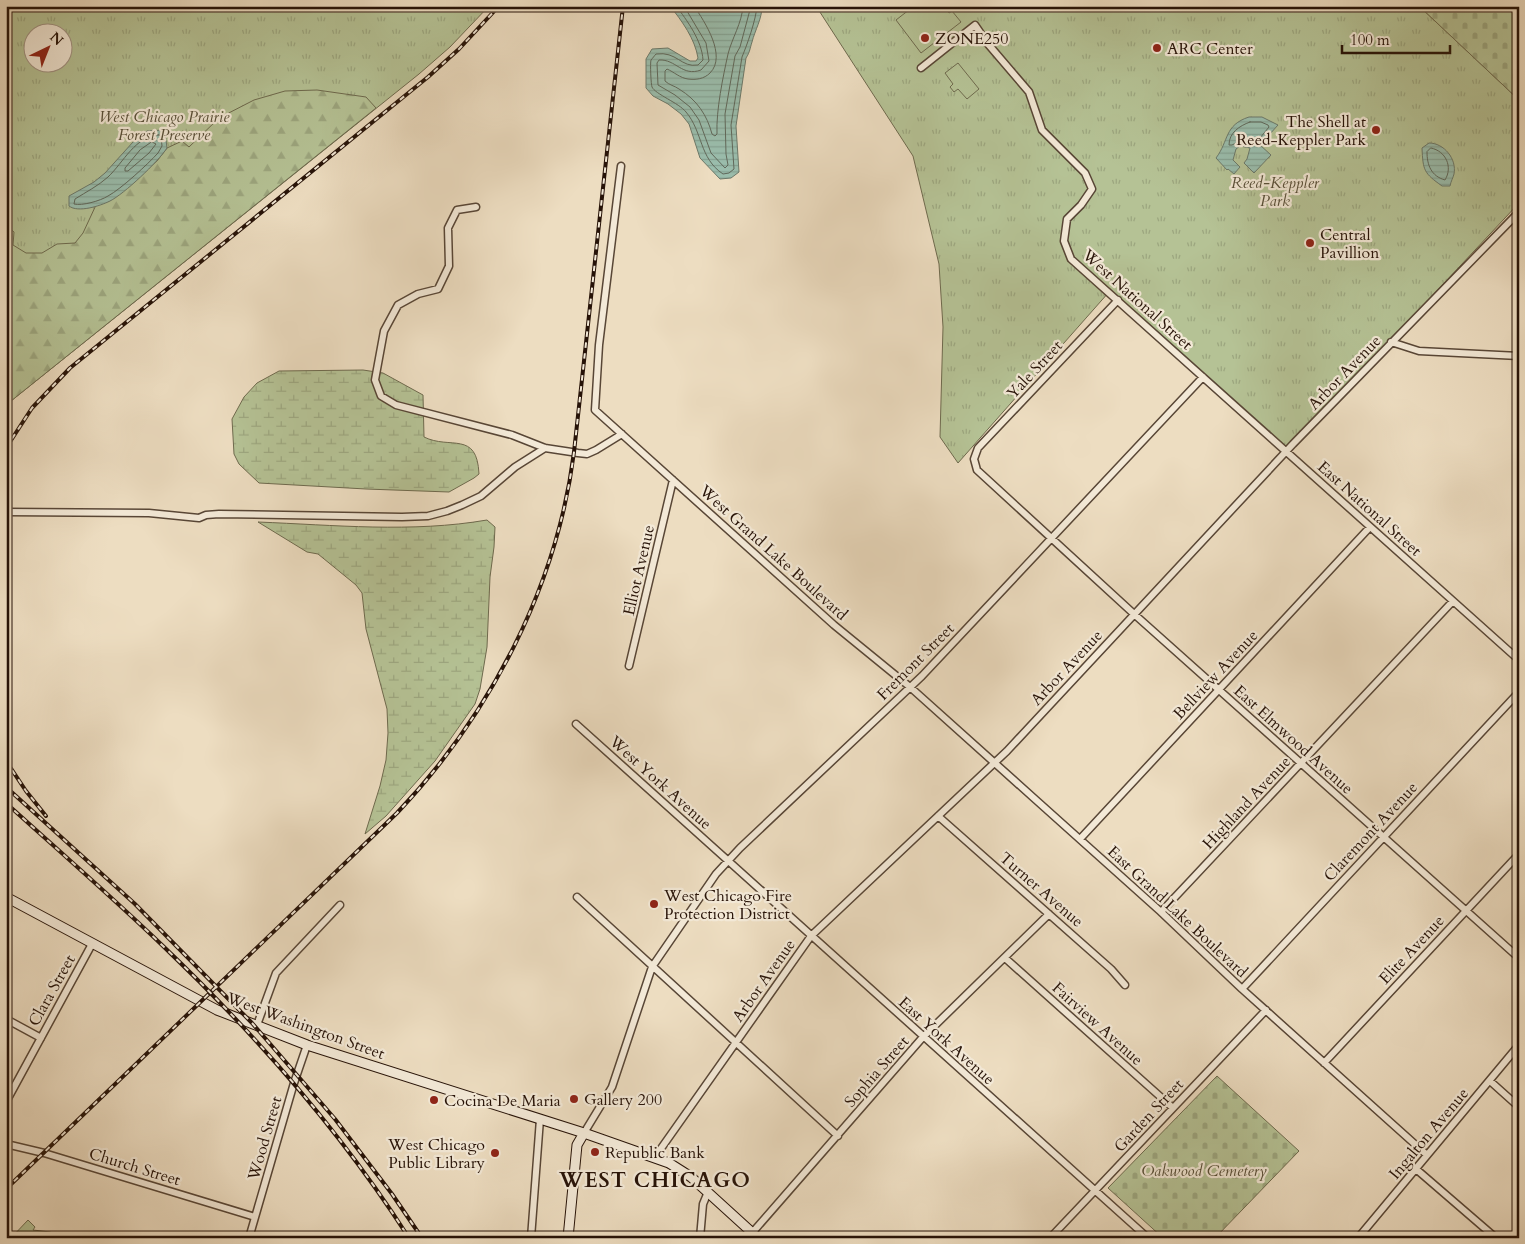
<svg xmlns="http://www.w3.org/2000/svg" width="1525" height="1244" viewBox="0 0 1525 1244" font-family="Cardo,serif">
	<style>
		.grass { fill: url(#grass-tufts); stroke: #6e6a4e; fill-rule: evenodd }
		.forest { fill: url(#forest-firs); stroke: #6e6a4e }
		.wetland { fill: url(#wetland-marsh); stroke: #6e6a4e }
		.cemetery { fill: url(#cemetery-stones); stroke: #6e6a4e }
		.garden { fill: #b5c295; stroke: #6e6a4e }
		.water { fill: url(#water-rules); stroke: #6c796a }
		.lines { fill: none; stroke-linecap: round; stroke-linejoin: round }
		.shore { stroke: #60685a; stroke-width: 1 }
		.street-casing { stroke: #584636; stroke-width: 9 }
		.secondary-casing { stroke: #271308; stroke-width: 11 }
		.street { stroke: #f3e9d7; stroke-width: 6 }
		.secondary { stroke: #f3e9d7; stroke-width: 9 }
		.rail-casing { stroke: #271308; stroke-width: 4 }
		.rail { stroke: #f3e9d7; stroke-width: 2; stroke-dasharray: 5.5; stroke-linecap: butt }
		.poi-dot { fill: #8f2418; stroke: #f3e9d7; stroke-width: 2 }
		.labels { text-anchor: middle; stroke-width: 4.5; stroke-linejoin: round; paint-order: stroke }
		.poi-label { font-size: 16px; fill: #271308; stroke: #f3e9d7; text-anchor: start }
		.park-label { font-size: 16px; font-style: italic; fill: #595039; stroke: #f3e9d7 }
		.street-label { font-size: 16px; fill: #271308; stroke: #f3e9d7 }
		.district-label { font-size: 21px; font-weight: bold; letter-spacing: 1px; fill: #271308; stroke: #f3e9d7 }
	</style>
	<defs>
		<pattern id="grass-tufts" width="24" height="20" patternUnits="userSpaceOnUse" patternTransform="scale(1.25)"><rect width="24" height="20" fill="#b5c295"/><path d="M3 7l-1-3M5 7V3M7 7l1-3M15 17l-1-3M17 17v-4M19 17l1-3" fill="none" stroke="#9ca67f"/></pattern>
		<pattern id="forest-firs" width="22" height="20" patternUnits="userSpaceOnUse" patternTransform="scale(1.25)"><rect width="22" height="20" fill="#b5c295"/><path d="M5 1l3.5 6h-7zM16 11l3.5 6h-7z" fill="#9ca67f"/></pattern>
		<pattern id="wetland-marsh" width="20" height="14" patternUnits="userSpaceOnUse" patternTransform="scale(1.25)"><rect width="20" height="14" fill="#b5c295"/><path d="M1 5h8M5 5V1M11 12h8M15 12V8" fill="none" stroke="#9ca67f"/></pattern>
		<pattern id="cemetery-stones" width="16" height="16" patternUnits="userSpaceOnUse" patternTransform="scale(1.25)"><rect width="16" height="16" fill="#b5c295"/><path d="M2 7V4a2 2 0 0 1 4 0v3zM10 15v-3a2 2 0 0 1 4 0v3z" fill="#9ca67f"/></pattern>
		<pattern id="water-rules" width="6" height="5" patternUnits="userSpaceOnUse" patternTransform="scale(1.25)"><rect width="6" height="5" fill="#9abdac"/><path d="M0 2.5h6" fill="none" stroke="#85a292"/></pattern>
	</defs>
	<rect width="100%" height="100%" fill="#edddc1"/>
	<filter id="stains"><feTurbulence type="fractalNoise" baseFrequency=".004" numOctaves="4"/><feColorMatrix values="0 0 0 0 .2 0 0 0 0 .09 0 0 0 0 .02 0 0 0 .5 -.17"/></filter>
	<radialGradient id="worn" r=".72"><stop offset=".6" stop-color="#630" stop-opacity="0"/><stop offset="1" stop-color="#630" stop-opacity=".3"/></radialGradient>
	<path class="grass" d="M6,6H489L450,47L419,74L6,405ZM32,32H62V62H32Z
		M816,6H1406L1410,10L1414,6H1419L1519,100V203L1286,452L1109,292L958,463L940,437L943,327L939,264L913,156Z"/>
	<path class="forest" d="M317,90L366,97L376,108L6,405V225L14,232L13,245L26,253H42L57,244L75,243L83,233L96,205L109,201L157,161L167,148L182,141L189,147L219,118L254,100L285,91Z"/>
	<path class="wetland" d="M363,370L383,373L423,395L424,437C450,450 477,430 479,474L474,478L449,492L366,489L259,483L239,464L234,454L232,419L244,397L257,383L279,371Z
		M487,520L495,527L494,547L490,577L487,647L480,689L475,704L435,761L386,816L365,834L380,786L386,760L388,733L387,709L366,629L362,593L356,585L318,554L307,552L258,522C334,525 412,533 487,520Z"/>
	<path class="cemetery" d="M1419,6H1519V100Z
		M1217,1076L1299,1151L1215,1238H1163L1108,1188Z"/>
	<path class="garden" d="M914,6H944L949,13L952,11L961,22L921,53L896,20Z
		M958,63L979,89L967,99L958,89L954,92L950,87L953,84L945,73Z
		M28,1220L35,1227L33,1230L50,1232L63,1238H11Z"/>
	<path class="water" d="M670,6H762C762,19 755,30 752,42C750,48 750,52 746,58L736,126L739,172L731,178L720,179L700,158L689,124L681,114L668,104L653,96L646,88V59L652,49L668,48L690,61H696L698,58C695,39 682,21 670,6Z
		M1249,117H1262L1278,125L1260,145L1271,155L1254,173L1244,163L1247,159L1250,148L1240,146L1236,149L1233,160L1240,167L1234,174L1228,169L1227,170L1216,158C1229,141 1224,125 1249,117Z
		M163,130L165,132L167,148C158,162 124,194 110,201C100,206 78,213 69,206V196L94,182L105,173L133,142L147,131Z
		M1429,143C1444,143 1457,159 1454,174C1453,178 1451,181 1450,186H1442C1424,173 1423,171 1422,148Z"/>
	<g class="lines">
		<path class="shore" d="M676,6C687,20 702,41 703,60L698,65C681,68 677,51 656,54C655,55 652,59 651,60C650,63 651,85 652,87C655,94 679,103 686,112C703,132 699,158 723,174L729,173L734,169L731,125L742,57C747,45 756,20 757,6
			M684,6L706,43L709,61L701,70C682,77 676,59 659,60L657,63L658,85L675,95L690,107L699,120L711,153L725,168L728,165L726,154L725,114L735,56L740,47L751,6
			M694,6C705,22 727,56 710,73C704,79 696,80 688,79C680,78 674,72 667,69L665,71V81C669,85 675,86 679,89C697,100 707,115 712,134L715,136L717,134C716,110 723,77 728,54C732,38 742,23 743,6
			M1250,122H1261L1268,125L1269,127L1255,144L1240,141L1232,145H1229C1229,133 1239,126 1250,122Z
			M159,135L161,137L162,146L158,153C148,164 121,189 108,196C100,201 82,206 74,204L75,199C86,192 98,186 108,177C123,163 136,135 159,135Z
			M152,142L156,144L149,153L128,171H125V168L140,150Z
			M1431,148C1446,151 1453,167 1445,180C1431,176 1427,165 1427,152Z"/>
		<defs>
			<path id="street" d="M921,68L975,25L988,44L1029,92L1042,130L1085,173L1092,189L1081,205L1067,219L1064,241L1071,259L1519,660
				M621,166L599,345L595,410L834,625L910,687L1036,800L1161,912L1242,989L1427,1155
				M476,207L457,210L448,228L449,266L438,289L418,294L398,305L384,331L375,380L381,396L396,405L512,435L545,448L578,453L587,454L596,450L622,434
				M1118,300L978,448L974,459L977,470L1134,614L1519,958
				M1391,342L1419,351L1519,356
				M6,512L149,513L199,518L206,515L219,514L402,517L428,516L447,511L462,505L481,496L515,467L545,448
				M629,666L673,480
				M576,724L1148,1238
				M938,816L1111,969L1125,985
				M1080,839L1370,527
				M577,897L838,1136
				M1161,912L1453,601
				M1005,958L1173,1108
				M1242,989L1519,692
				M6,1019L41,1038
				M257,1025L276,973L340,905
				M1324,1063L1519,854
				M1490,1081L1519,1107
				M6,1102L92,944
				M584,1133L612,1087L652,967L716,874L740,848L922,676L1203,377
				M6,1144L44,1153L255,1217
				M655,1157L811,936L1007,751L1293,444L1519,212
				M1416,1169L1496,1238
				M752,1233L923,1037L1049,914
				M249,1238L294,1083L307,1045
				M531,1238L540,1119
				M700,1238L703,1204L708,1192
				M1050,1238L1266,1010
				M1358,1238L1519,1045"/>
			<path id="secondary" d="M6,897L217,1010L307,1045L584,1133L669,1163L691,1177L758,1238
				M568,1238L577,1145L584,1133"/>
		</defs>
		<use href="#street" class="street-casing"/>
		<use href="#secondary" class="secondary-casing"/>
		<use href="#street" class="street"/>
		<use href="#secondary" class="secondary"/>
		<defs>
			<path id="rail" d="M6,448L32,408L70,368L428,77L459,49L499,6
				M6,761L26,791L46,816
				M6,787L135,904L252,1023L335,1119L392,1194L422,1238
				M6,803C59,851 112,897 163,946C255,1034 340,1130 409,1238
				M6,1189L397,813C490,715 557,587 574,452L623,6"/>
		</defs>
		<use href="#rail" class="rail-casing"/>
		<use href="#rail" class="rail"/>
	</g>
	<g class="poi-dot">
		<circle cx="925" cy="38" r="5"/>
		<circle cx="1157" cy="48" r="5"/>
		<circle cx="1376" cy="130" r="5"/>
		<circle cx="1310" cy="243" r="5"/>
		<circle cx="654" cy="904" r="5"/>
		<circle cx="574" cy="1099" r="5"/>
		<circle cx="434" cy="1100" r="5"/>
		<circle cx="595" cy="1152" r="5"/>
		<circle cx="495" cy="1153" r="5"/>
	</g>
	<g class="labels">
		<g class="poi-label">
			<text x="935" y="44">ZONE250</text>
			<text x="1167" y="54">ARC Center</text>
			<text x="1366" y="127" text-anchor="end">The Shell at<tspan x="1366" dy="18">Reed-Keppler Park</tspan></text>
			<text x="1320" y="240">Central<tspan x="1320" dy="18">Pavillion</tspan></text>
			<text x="664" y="901">West Chicago Fire<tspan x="664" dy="18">Protection District</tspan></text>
			<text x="584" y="1105">Gallery 200</text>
			<text x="444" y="1106">Cocina De Maria</text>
			<text x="485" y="1150" text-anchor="end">West Chicago<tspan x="485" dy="18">Public Library</tspan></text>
			<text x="605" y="1158">Republic Bank</text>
		</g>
		<g class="park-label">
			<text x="164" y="122">West Chicago Prairie<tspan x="164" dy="18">Forest Preserve</tspan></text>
			<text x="1275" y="188">Reed-Keppler<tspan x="1275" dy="18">Park</tspan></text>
			<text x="1204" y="1176">Oakwood Cemetery</text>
		</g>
		<g class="street-label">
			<text transform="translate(1138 299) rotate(42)" y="6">West National Street</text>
			<text transform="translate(1034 369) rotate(-47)" y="6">Yale Street</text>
			<text transform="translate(1344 372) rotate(-46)" y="6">Arbor Avenue</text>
			<text transform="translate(1370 508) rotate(42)" y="6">East National Street</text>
			<text transform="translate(774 552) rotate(42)" y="6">West Grand Lake Boulevard</text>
			<text transform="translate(638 570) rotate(-77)" y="6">Elliot Avenue</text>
			<text transform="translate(915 661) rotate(-45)" y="6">Fremont Street</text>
			<text transform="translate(1066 667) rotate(-47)" y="6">Arbor Avenue</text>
			<text transform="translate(1215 674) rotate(-47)" y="6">Bellview Avenue</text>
			<text transform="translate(1294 739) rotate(42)" y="6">East Elmwood Avenue</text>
			<text transform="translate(661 782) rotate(42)" y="6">West York Avenue</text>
			<text transform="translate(1246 802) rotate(-47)" y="6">Highland Avenue</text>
			<text transform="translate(1370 831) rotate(-47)" y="6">Claremont Avenue</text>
			<text transform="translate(1042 889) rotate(41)" y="6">Turner Avenue</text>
			<text transform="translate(1178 911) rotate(43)" y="6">East Grand Lake Boulevard</text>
			<text transform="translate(1411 949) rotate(-47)" y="6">Elite Avenue</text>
			<text transform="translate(763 980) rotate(-55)" y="6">Arbor Avenue</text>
			<text transform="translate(51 990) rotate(-61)" y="6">Clara Street</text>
			<text transform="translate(1098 1023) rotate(42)" y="6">Fairview Avenue</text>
			<text transform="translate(306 1025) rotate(20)" y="6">West Washington Street</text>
			<text transform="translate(947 1040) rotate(42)" y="6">East York Avenue</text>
			<text transform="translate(876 1071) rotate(-49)" y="6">Sophia Street</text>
			<text transform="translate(1148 1115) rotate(-47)" y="6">Garden Street</text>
			<text transform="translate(1428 1133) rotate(-50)" y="6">Ingalton Avenue</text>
			<text transform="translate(264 1138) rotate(-74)" y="6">Wood Street</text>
			<text transform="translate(135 1166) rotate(17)" y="6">Church Street</text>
		</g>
		<g class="district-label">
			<text x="655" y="1187">WEST CHICAGO</text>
		</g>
	</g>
	<rect width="1525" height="1244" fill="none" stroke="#edddc1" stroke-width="25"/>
	<rect x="8" y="8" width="1510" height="1229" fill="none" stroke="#271308" stroke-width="2.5"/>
	<rect x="12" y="12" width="1500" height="1219" fill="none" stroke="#271308"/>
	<g transform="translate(48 48) rotate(43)"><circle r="24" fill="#f3e9d7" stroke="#a19384"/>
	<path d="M0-4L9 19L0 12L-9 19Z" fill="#8f2418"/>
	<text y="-8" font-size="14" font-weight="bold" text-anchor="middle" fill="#271308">N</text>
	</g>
	<path d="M1342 45v8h108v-8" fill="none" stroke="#271308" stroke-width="2.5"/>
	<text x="1350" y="45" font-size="15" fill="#271308" stroke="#f3e9d7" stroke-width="4" paint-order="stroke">100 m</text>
	<rect width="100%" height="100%" filter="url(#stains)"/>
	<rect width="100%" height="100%" fill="url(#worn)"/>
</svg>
